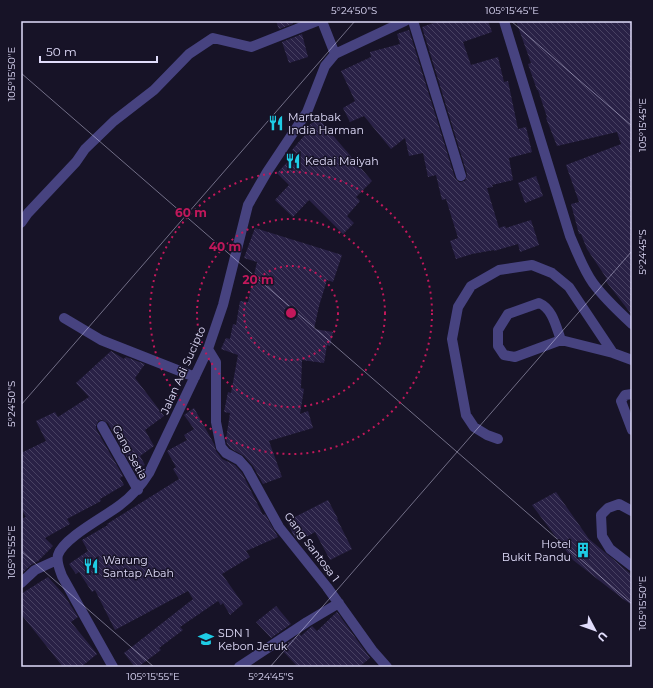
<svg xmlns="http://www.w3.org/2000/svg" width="653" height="688" viewBox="0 0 653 688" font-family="Montserrat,sans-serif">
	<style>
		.building { fill: url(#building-back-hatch) }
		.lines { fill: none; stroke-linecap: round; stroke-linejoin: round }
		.minor { stroke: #474380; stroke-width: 10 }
		.ticks { fill: none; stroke: #e1ddfb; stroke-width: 1; stroke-opacity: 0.45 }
		.ring { fill: none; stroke: #c2185b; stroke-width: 2; stroke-dasharray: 2 4 }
		.labels { text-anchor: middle; stroke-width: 3; stroke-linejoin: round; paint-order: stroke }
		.poi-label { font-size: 11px; fill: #e1ddfb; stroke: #171327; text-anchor: start }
		.street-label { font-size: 11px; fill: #e1ddfb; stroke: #171327 }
		.centre { fill: #c2185b; stroke: #171327; stroke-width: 2 }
		.ring-label { font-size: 12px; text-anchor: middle; font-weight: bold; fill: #c2185b; stroke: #171327; stroke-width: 3; stroke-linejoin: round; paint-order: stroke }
		.neatline { fill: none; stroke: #e1ddfb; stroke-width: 1.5 }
		.ticks-label { font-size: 10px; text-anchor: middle; fill: #e1ddfb }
	</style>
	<defs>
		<pattern id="building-back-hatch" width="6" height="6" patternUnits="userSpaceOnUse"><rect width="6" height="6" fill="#292146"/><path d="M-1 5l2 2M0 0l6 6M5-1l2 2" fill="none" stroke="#484162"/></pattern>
	</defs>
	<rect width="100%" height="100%" fill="#171327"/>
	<path class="building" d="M276,21H292L293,24L279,29Z
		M439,21H488L492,32L463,42L471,65L498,57L504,82L508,81L518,129L526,127L532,152L509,158L513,180L492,185L493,187L487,188L499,228L505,226L506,228L531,220L539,245L520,252L518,244L494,251V250L472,254L456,259L450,241L458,238L446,199L442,200L436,175L428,177L423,153L409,156L405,138L391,149L364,116L350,122L343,108L355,101L341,71L371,57L370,52L400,44L397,34L409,30L455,178L459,182L465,181L467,174L422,27Z
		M516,21H632V315L605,280L607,279L587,249L581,234H579L571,204L579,202L566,165L621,144L617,132L557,146L546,118L547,117L538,90H537L528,64L531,63Z
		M302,34L308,57L289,63L282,42Z
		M318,118L372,181L356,197L360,201L347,216L354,223L343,234L309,200L293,217L275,200L289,185L277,173L296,153L292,150L309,130L307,127Z
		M536,176L543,196L525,203L518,183Z
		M255,228L342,255L333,282L327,280L319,306L314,329L333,332L330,346L327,345L324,363L302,360L301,388L304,389L300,414L308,411L313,428L269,441L282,477L263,484L253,466L244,456L230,448L227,444L226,439L230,413L224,412L228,392L231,393L238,355L221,349L226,338L230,339L233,324L236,325L240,301L248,302L257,262L244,258Z
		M111,351L124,359L126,357L145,364L135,378L164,416L145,430L154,446L140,456L145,465L134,470L108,423L102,420L98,421L96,426V429L123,476L120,478L124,485L100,499L101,501L67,519L70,524L45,538L53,546L38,561L31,565L21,574V519L26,517L21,508V453L46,441L36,421L55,412L58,417L89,397L76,383Z
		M194,408L214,444L216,451L222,459L235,465L242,473L263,515L265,514L278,537L246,551L250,557L222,574L243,604L230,615L223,603L221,605L218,601L180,627L183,630L159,648L161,650L138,667H135L124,653L193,599L188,591L115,630L95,590L92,592L79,572L76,574L69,564L88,551L82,540L108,525L107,524L179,479L173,469L176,467L167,451L187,440L184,435L194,429L184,415Z
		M556,492L589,539L632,575V605L623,599L573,560L532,505Z
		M328,500L338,519H337L352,549L330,560L315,532L299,541L294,536L287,521Z
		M48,577L64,595L78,617L71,622L97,654L81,667H63L21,614V594Z
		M276,606L291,624L271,638L256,622Z
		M337,612L370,658L359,667H298L280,648L300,634L301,636L312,626L317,631Z"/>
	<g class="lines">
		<path class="minor" d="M322,21L335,54
			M413,21L461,176
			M504,21L570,236C577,252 583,269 593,283C604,298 618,311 632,324
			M21,223L28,213L76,162L85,149L114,121L154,90L189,54L213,38L251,47L317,21
			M64,318L101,340L195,377
			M561,340C556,327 553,309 539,303L508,314L498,330V346L504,355L515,357L561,340L613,353L632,360
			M208,349L216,362V422L221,447L226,453L239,460L247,469L279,527L327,587L372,650L387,667
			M632,394L625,395L621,401L632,430
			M102,426L138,490
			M498,439L487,435L474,427L466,415L452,339L458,307L471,286L499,270L532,265L552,273L569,287L613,353
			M632,511L619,504L608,508L601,515L602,536L610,549L632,566
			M21,583L35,570L57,560
			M113,667L62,576C60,570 56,562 58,555C63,538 106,516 120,505C132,496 141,486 149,473L208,349L223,305L248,205L267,172L307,112L325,66L335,54L405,21
			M239,667L307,622L339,603"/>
	</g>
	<path class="ticks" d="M511,21L632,126M21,73L632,604M21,405L355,21M21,551L154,667M270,667L632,251"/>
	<g class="ring">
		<circle cx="291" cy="313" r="47"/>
		<circle cx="291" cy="313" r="94"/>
		<circle cx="291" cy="313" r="141"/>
	</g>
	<defs>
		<symbol id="restaurant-bare" viewBox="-9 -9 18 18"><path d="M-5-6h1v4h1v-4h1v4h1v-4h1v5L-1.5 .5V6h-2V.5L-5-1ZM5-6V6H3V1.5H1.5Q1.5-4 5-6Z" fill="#1ecce5" stroke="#171327" stroke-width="2.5" paint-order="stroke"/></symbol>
		<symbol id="building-bare" viewBox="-9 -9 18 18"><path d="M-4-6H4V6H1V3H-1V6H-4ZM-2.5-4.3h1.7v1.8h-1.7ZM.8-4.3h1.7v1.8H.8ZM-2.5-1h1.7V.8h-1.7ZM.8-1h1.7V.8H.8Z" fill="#1ecce5" stroke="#171327" stroke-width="2.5" paint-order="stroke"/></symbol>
		<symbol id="school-bare" viewBox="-9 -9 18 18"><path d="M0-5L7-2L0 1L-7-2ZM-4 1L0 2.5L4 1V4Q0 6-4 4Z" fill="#1ecce5" stroke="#171327" stroke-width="2.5" paint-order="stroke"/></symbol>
	</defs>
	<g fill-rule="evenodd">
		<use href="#restaurant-bare" x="265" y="112" width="22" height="22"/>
		<use href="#restaurant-bare" x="282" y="150" width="22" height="22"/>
		<use href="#building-bare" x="572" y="539" width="22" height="22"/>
		<use href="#restaurant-bare" x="80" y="555" width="22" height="22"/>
		<use href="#school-bare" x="195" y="628" width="22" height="22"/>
	</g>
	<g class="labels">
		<g class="poi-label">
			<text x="288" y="121">Martabak<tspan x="288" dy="13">India Harman</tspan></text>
			<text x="305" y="165">Kedai Maiyah</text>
			<text x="571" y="548" text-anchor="end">Hotel<tspan x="571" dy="13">Bukit Randu</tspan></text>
			<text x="103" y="564">Warung<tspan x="103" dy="13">Santap Abah</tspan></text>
			<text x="218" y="637">SDN 1<tspan x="218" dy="13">Kebon Jeruk</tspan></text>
		</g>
		<g class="street-label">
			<text transform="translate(183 370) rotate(-66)" y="4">Jalan Adi Sucipto</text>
			<text transform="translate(130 452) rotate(61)" y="4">Gang Setia</text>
			<text transform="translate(312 547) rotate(53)" y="4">Gang Santosa 1</text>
		</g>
	</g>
	<circle cx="291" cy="313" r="6" class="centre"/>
	<g class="ring-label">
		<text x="191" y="217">60 m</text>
		<text x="225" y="251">40 m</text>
		<text x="258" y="284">20 m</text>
	</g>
	<rect width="653" height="688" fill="none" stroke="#171327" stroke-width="44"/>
	<g transform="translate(595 630) rotate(131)" stroke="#171327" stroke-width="3" paint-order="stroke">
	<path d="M0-3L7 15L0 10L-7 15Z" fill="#e1ddfb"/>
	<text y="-6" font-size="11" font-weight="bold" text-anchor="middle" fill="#e1ddfb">U</text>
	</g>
	<path d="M40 56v6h117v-6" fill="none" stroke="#e1ddfb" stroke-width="2"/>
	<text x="46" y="56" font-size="12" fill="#e1ddfb" stroke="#171327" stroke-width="3" paint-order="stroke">50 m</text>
	<rect x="22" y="22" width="609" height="644" class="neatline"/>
	<g class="ticks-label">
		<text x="354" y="14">5°24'50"S</text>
		<text x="512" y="14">105°15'45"E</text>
		<text transform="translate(11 74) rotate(-90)" y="4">105°15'50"E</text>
		<text transform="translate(642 125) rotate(-90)" y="4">105°15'45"E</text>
		<text transform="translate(642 252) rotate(-90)" y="4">5°24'45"S</text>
		<text transform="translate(11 404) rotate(-90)" y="4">5°24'50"S</text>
		<text transform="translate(11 552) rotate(-90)" y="4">105°15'55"E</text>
		<text transform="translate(642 603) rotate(-90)" y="4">105°15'50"E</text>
		<text x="153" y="680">105°15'55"E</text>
		<text x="271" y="680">5°24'45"S</text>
	</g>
</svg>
